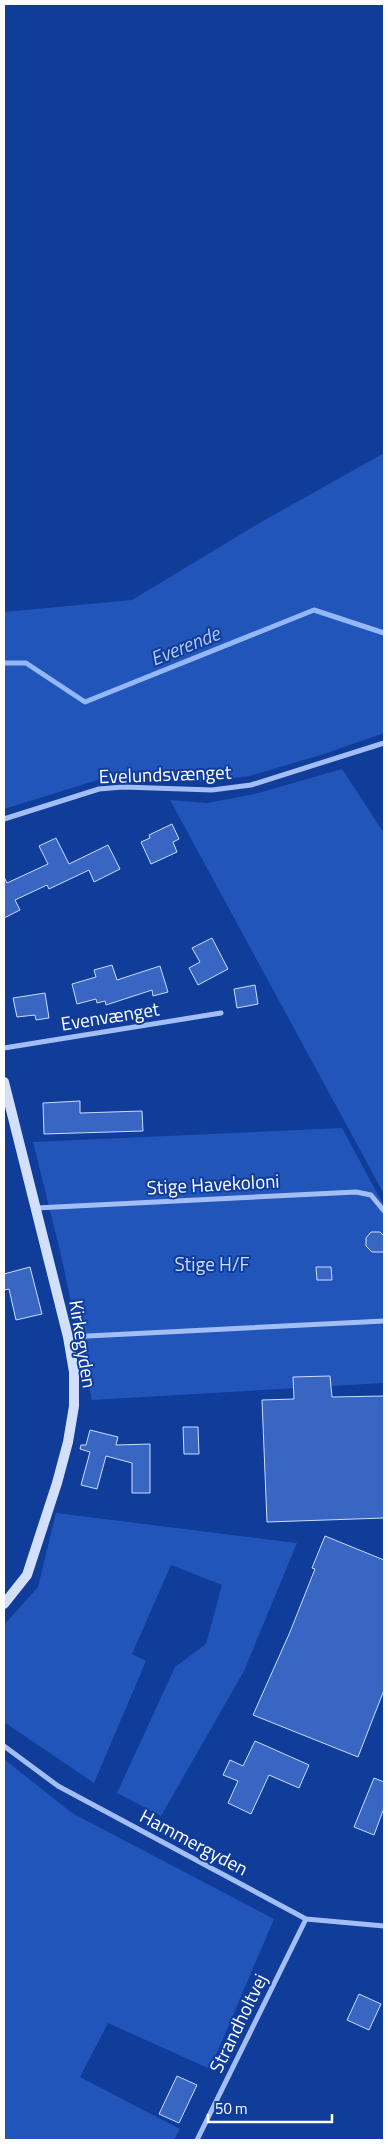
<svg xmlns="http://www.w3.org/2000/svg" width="388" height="2144" viewBox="0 0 388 2144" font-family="'Titillium Web',sans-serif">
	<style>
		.green { fill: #2255b9 }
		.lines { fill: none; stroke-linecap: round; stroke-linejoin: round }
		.stream { stroke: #94b7f8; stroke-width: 5 }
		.building { fill: #3866c2; stroke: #cbdcfe }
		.street { stroke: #a3bef5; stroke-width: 5 }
		.secondary { stroke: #d3e0fd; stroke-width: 10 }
		.labels { text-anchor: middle; stroke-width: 4; stroke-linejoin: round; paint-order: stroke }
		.street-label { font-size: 19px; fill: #fff; stroke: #103c9a }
		.park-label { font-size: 19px; fill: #cbdcfe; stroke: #103c9a }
		.water-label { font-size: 20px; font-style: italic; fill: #afc9fb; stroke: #103c9a }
	</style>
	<rect width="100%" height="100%" fill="#103c9a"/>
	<path class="green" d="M384,453V733L324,754L250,776L201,782L101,779L4,809V612L132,600L256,525Z
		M342,769L384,833V1194L170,800L207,803L255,794Z
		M342,1128L384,1206V1383L92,1400L61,1255L33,1142Z
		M56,1513L297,1543L244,1671L161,1816L117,1793L175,1667L206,1644L222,1585L171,1565L132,1654L146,1661L94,1783L4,1722V1625L38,1587Z
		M4,1759L72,1813L274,1919L210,2069L108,2023L80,2077L180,2129L174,2140H4Z"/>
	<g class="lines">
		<path class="stream" d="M4,663H26L85,702L314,610L384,633"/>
	</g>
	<path class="building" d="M172,824L179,839L173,842L177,852L151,864L141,842L150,838L149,835Z
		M56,838L69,864L108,845L120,869L94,882L89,870L49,889L47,885L15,900L20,910L4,918V877L7,883L48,864L39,846Z
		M212,938L228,969L198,985L189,968L200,962L192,948Z
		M112,965L117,980L160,966L168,992L153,996L152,990L106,1005L105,1001L97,1003L96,999L77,1004L72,984L96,977L94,970Z
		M255,985L258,1004L237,1008L234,989Z
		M45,993L49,1018L36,1020L35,1015L17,1017L13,998Z
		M80,1101V1113L142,1111L143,1131L44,1134L43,1103Z
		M371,1232H380L384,1236V1252H372L366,1246V1238Z
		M30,1267L42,1314L16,1320L9,1289L4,1290V1274Z
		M316,1267H331L332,1280H317Z
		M330,1376L332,1397L384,1396V1518L267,1522L262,1400L294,1399L293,1377Z
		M183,1427H198L199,1454H184Z
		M90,1430L118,1437L116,1445L150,1444V1493H132V1463L106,1456L97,1489L81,1485L90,1452L80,1449L81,1445H86Z
		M325,1536L384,1560V1690L358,1757L253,1715L290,1632L315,1569L312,1568Z
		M255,1741L309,1765L299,1788L269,1775L251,1814L228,1803L238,1781L223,1775L230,1760L243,1766Z
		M374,1778L384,1782V1808L374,1835L354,1827Z
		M359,1994L381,2004L369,2030L347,2020Z
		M177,2076L197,2085L179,2123L159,2114Z"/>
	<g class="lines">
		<path class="street" d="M4,819L99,789L123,787L212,790L251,785L384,743
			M4,1048L221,1013
			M36,1208L356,1192L371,1195L384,1211
			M68,1337L384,1321
			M4,1746L58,1786L306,1919L384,1926
			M197,2140L306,1919"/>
		<path class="secondary" d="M4,1082L68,1337L74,1372V1406L68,1442L57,1483L27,1575L4,1604"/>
	</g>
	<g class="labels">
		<g class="street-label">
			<text transform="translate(165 774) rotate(-2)" y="7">Evelundsvænget</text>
			<text transform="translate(110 1016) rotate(-9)" y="7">Evenvænget</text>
			<text transform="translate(213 1184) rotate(-3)" y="7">Stige Havekoloni</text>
			<text transform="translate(83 1344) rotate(81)" y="7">Kirkegyden</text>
			<text transform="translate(194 1842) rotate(28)" y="7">Hammergyden</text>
			<text transform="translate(238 2023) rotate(-64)" y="7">Strandholtvej</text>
		</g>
		<g class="park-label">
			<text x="212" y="1271">Stige H/F</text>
		</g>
		<g class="water-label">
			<text transform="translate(185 646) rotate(-22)" y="7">Everende</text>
		</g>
	</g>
	<rect width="388" height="2144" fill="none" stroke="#ffffff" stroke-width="10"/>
	<path d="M208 2114v8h124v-8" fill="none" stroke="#ffffff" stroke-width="2.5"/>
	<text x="215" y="2114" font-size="15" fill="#ffffff" stroke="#103c9a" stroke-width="4" paint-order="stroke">50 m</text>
</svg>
